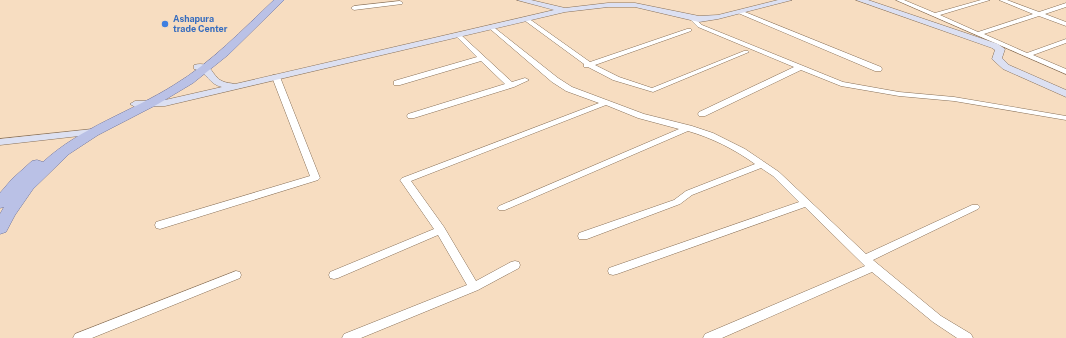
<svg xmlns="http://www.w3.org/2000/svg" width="1066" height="338" viewBox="0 0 1066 338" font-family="'Public Sans',sans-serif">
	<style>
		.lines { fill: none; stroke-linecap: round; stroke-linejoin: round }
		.street-casing { stroke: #887058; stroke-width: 1 }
		.secondary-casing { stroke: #887058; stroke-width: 1 }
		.primary-casing { stroke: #73769b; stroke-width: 1 }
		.street { fill: #fff; fill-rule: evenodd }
		.secondary { fill: #dce0f2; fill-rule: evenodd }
		.primary { fill: #bac1e6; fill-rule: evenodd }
		.shop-dot { fill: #3f7fe0; stroke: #f7ddc1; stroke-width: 1.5 }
		.labels { text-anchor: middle; stroke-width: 3; stroke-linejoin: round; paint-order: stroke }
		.far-shop-label { font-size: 9px; font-weight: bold; fill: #366cbe; stroke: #f7ddc1; text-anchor: start }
	</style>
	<rect width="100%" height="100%" fill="#f7ddc1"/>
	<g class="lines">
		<defs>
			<path id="street" d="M896,0H904L935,13L981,0H990L940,15L978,32L1033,14L999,0H1007L1039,12L1066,3V7L1045,14L1066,22V26L1039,16L984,34L1027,53L1066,39V43L1033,55L1066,69V74Z
				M400,1L403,3L402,4L354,10L351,8L354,6Z
				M740,10L881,67L882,69L881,71H875L738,13L737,12Z
				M692,16L702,25L843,82L899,92L954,97L1066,116V120L954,101L899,96L841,86L801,70L705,116H699L698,114L699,112L794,67L698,27L689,18Z
				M524,18H528L590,62L687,29H691V31L595,65L619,77L652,88L744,51H748L749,52L653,92L613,80L588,67H584V64L524,20Z
				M491,25L558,78L572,87L644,114L692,126L713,133L745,149L779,172L866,254L972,205H978L980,207L978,209L873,260L941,316L971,334L973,338H957L933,322L872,272L722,338H703L705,334L865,266L805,207L617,274L613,275L609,274L608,271L609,268L799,202L773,176L761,168L692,195L680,204L587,239H579L578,236L579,233L674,200L686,191L755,164C734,149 712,138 688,131L505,210H499L497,208L499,206L679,129L638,118L606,105L411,181L444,227L476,281L511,262L515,261L519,262L520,265L519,268L478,290L361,338H342L344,334L467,285L438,235L338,278L334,279L330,278L329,275L330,272L434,229L400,180L402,178L599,103L566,91L552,82L489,28V26Z
				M458,33L460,34L512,82L525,78L529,80L514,87L414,118H408L407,116L408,114L505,84L481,61L400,85H394V81L477,57L456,36V34Z
				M273,75H276L280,77L320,178L318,180L160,229L156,228L155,225L156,222L310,176L272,77Z
				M236,271L240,272L241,275L240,278L92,338H73L75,334Z"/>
			<path id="secondary" d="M517,0H531L565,8L608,3H635L699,16L718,15L778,0H792L718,19L699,22L635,7H608L565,12L165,106L135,107L130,104L135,101L165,100L222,87C208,84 209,73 194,69V65C212,60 211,76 222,81C226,83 231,83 235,84L554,10Z
				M856,0H868L998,44L1005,49L1002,58L1009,65L1066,90V97L1003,69L992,59L995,50L992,48Z
				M93,129L97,130L99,132L97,134L0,145V139Z"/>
			<path id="primary" d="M274,0H284L228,55L193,83L158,104L98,135L69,154L33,189L15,215L6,232L0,234V214L4,207L0,208V193L12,179L32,161L37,160L43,162C81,127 131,112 174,85C212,62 242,30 274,0Z"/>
		</defs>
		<use href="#street" class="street-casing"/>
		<use href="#secondary" class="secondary-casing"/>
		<use href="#primary" class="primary-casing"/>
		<use href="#street" class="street"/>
		<use href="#secondary" class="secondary"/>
		<use href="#primary" class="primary"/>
	</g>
	<circle class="shop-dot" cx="165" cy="24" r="4"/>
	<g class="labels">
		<g class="far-shop-label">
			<text x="173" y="22">Ashapura<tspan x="173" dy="10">trade Center</tspan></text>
		</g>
	</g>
</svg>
